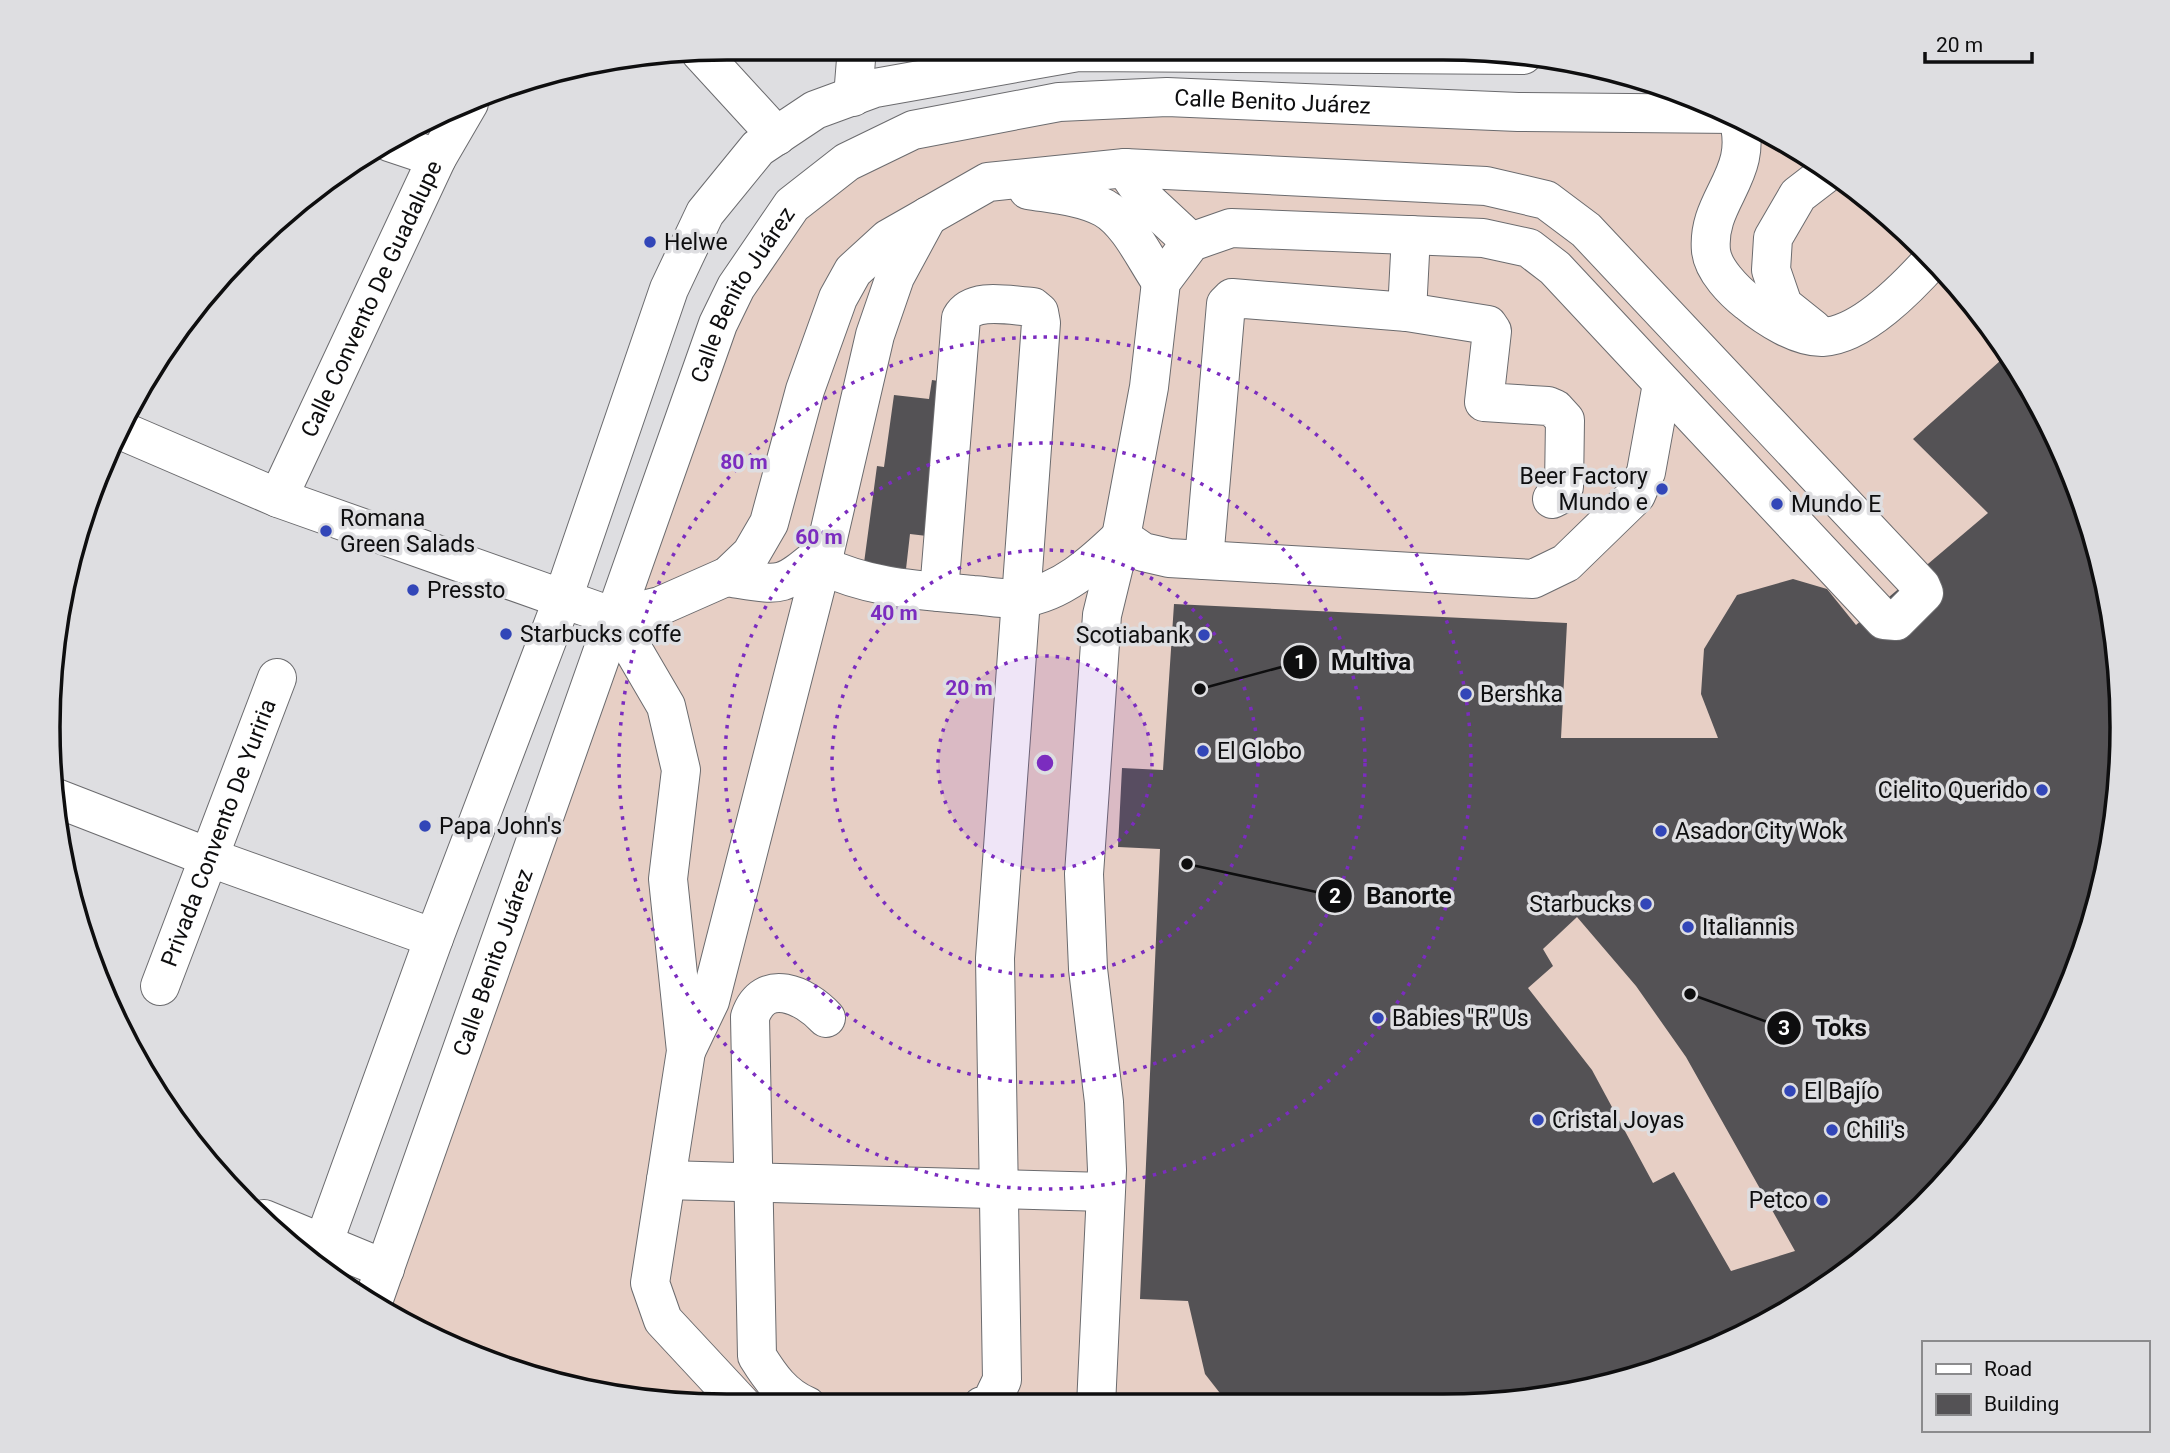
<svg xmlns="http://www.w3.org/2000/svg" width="2170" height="1453" viewBox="0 0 2170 1453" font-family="Roboto,sans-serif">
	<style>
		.commercial { fill: #e7cfc5 }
		.building { fill: #545255; fill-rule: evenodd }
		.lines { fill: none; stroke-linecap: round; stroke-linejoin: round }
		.minor-casing { stroke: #6b6b6e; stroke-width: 40 }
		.major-casing { stroke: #6b6b6e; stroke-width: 40 }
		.minor { stroke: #fff; stroke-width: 38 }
		.major { stroke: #fff; stroke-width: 38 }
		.ring { fill: none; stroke: #7b2cbf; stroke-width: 3.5; stroke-dasharray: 3.5 7 }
		.poi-dot { fill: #3246b8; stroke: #dedee1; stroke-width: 2.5 }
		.labels { text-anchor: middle; stroke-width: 7; stroke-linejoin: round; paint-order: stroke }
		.street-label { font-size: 23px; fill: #0e0e0f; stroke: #dedee1 }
		.poi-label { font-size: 23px; fill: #0e0e0f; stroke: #dedee1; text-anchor: start }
		.rim { fill: none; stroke: #0e0e0f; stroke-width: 3.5 }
		.centre { fill: #7b2cbf; stroke: #dedee1; stroke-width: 3.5 }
		.ring-label { font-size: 21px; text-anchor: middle; font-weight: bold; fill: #7b2cbf; stroke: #dedee1; stroke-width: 7; stroke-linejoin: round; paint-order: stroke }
		.leader { fill: none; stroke: #0e0e0f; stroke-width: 2.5 }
		.callout-dot { fill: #0e0e0f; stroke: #dedee1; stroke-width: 2.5 }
		.mark-label { font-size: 21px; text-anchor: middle; font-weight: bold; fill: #fff }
		.callout-label { font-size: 24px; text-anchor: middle; font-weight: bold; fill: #0e0e0f; stroke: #dedee1; stroke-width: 7; stroke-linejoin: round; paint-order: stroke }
	</style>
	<rect width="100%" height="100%" fill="#dedee1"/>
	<path class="commercial" d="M1059,102L1744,117L1924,246L2008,349L2071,466L2110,859L2071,986L2008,1104L1924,1207L1821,1291L1704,1354L1444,1406H727L594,1393L426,1336L374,1299L718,324L847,162Z"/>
	<path class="building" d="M2010,352L2071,466L2110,594L2123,726L2110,859L2071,986L2008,1104L1924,1207L1821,1291L1704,1354L1576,1393L1444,1406H1230L1205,1374L1188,1301L1140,1299L1160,849L1118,847L1122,768L1163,770L1174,604L1567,623L1561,738H1718L1701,694L1704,649L1737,595L1793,579L1827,589L1856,625L1988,513L1913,439ZM1577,917L1636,986L1686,1057L1795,1251L1731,1271L1674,1172L1653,1183L1592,1070L1528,988L1553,966L1543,949Z
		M932,380L945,382L927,536L910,534L906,569L864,563L877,466L884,467L894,395L929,399Z"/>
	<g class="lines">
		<defs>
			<g id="minor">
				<path d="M700,52L777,136"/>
				<path d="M853,97L857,47"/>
				<path d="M1737,115C1757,175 1706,198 1711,251C1713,270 1734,291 1748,302C1766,317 1798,338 1823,337C1862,335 1909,286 1934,258"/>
				<path d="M389,142L437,158"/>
				<path d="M1125,168L1148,202L1191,242"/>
				<path d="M1028,190C1052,194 1082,196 1104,208C1129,222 1145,259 1161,282"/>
				<path d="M1407,312L1411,235"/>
				<path d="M1813,329L1783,305L1771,270L1773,238L1798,195L1824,175"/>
				<path d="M120,430L278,498L614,617"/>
				<path id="s1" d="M278,498L437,158L469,103"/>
				<path d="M1204,560L1226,304L1232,298L1407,312L1488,325L1492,331L1484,402L1548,406L1555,409L1565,420L1564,487L1560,495L1552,499"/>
				<path d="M821,565C872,589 918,590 973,595C988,596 1007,600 1022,598C1061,593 1094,563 1121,537L1143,552L1169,558L1533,579L1566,563L1636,495L1646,472L1662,384"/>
				<path d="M726,577C785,586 779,589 825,551"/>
				<path d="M939,592L961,318C973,296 1011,306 1033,307L1039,312L1041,323L995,958L1002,1380L990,1405L982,1406"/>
				<path d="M614,617L660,606L728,576L751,554L769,523L805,390L838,298L853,271L888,239L988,182L1125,168L1486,186L1546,200L1586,230L1921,586L1924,593L1896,621L1884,620L1555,268L1529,248L1483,238L1231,228L1191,242L1161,282L1149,387L1121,537L1102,615L1084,874L1088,969L1104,1102L1107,1170L1096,1406"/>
				<path d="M614,617L666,706L681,770L668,879L686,1051L650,1283L663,1320L743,1406"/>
				<path d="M56,798L208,857L434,938"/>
				<path id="s2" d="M160,986L277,678"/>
				<path d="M686,1051L710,1001L825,551L875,335L895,277L928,216"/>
				<path d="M666,1180L1105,1192"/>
				<path d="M264,1219L385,1269"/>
				<path d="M807,1406C783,1396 770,1377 757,1356L750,1017C764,976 805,995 826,1018"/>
			</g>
			<g id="major">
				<path d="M318,1258L434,938L562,601L669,289L705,213L758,148L815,110L875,88L1078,52L1523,55"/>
				<path id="s3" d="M374,1299L718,324L736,287L792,205L847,162L913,130L1059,102L1167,97L1518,112L1735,114"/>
			</g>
		</defs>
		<use href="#minor" class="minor-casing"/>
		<use href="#major" class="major-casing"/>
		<use href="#minor" class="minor"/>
		<use href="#major" class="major"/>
	</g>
	<circle cx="1045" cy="763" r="107" fill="#7b2cbf" fill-opacity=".12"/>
	<g class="ring">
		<circle cx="1045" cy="763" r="107"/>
		<circle cx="1045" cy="763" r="213"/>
		<circle cx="1045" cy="763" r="320"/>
		<circle cx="1045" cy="763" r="426"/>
	</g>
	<g class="poi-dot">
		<circle cx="650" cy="242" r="7"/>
		<circle cx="1662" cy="489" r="7"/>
		<circle cx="1777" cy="504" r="7"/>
		<circle cx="326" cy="531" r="7"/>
		<circle cx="413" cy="590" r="7"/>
		<circle cx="506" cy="634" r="7"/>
		<circle cx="1204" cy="635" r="7"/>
		<circle cx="1466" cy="694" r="7"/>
		<circle cx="1203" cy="751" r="7"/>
		<circle cx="2042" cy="790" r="7"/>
		<circle cx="425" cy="826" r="7"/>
		<circle cx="1661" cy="831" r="7"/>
		<circle cx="1646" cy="904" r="7"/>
		<circle cx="1688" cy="927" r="7"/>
		<circle cx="1378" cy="1018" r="7"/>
		<circle cx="1790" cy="1091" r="7"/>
		<circle cx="1538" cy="1120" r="7"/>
		<circle cx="1832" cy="1130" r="7"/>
		<circle cx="1822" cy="1200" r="7"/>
	</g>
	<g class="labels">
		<g class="street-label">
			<text dy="8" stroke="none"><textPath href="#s3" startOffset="1680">Calle Benito Juárez</textPath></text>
			<text dy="8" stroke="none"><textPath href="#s3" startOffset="1071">Calle Benito Juárez</textPath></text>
			<text dy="8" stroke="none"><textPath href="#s1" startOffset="220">Calle Convento De Guadalupe</textPath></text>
			<text dy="8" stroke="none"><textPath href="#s2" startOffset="164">Privada Convento De Yuriria</textPath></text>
			<text dy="8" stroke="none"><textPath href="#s3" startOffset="357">Calle Benito Juárez</textPath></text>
		</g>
		<g class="poi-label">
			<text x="664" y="250">Helwe</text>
			<text x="1648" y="484" text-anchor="end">Beer Factory<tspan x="1648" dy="26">Mundo e</tspan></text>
			<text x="1791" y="512">Mundo E</text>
			<text x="340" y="526">Romana<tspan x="340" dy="26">Green Salads</tspan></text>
			<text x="427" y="598">Pressto</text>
			<text x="520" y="642">Starbucks coffe</text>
			<text x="1190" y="643" text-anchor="end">Scotiabank</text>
			<text x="1480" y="702">Bershka</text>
			<text x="1217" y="759">El Globo</text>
			<text x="2028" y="798" text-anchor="end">Cielito Querido</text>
			<text x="439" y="834">Papa John's</text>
			<text x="1675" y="839">Asador City Wok</text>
			<text x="1632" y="912" text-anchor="end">Starbucks</text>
			<text x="1702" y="935">Italiannis</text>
			<text x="1392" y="1026">Babies "R" Us</text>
			<text x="1804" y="1099">El Bajío</text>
			<text x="1552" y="1128">Cristal Joyas</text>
			<text x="1846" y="1138">Chili's</text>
			<text x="1808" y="1208" text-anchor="end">Petco</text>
		</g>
	</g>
	<path d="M0 0H2170V1453H0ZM727 60H1443A667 667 0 0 1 2110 727V727A667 667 0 0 1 1443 1394H727A667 667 0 0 1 60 727V727A667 667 0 0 1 727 60Z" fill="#dedee1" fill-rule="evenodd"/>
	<path class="rim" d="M727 60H1443A667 667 0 0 1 2110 727V727A667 667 0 0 1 1443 1394H727A667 667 0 0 1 60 727V727A667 667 0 0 1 727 60Z"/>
	<circle cx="1045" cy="763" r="10" class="centre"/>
	<g class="ring-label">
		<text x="744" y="469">80 m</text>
		<text x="819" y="544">60 m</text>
		<text x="894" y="620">40 m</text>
		<text x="969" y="695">20 m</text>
	</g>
	<path class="leader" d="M1200 689L1300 662M1187 864L1335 896M1690 994L1784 1028"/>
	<g class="callout-dot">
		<circle cx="1200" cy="689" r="7"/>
		<circle cx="1187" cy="864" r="7"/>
		<circle cx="1690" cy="994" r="7"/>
		<circle cx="1300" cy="662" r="18"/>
		<circle cx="1335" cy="896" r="18"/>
		<circle cx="1784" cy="1028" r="18"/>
	</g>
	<g class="mark-label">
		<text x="1300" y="669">1</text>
		<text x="1335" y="903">2</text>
		<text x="1784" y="1035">3</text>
	</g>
	<g class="callout-label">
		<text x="1371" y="670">Multiva</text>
		<text x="1409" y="904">Banorte</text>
		<text x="1841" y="1036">Toks</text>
	</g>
	<rect x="1922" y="1341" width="228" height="91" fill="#dedee1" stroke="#8b8b8d" stroke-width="2"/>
	<rect x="1936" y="1364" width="35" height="10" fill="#ffffff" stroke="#8b8b8d" stroke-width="2"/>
	<text x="1984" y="1376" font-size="21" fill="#0e0e0f">Road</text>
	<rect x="1936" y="1394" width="35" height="21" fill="#545255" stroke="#8b8b8d" stroke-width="2"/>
	<text x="1984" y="1411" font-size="21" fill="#0e0e0f">Building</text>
	<path d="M1925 52v10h107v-10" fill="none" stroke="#0e0e0f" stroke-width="3.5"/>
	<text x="1936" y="52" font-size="21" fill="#0e0e0f" stroke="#dedee1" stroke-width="5" paint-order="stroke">20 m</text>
</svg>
